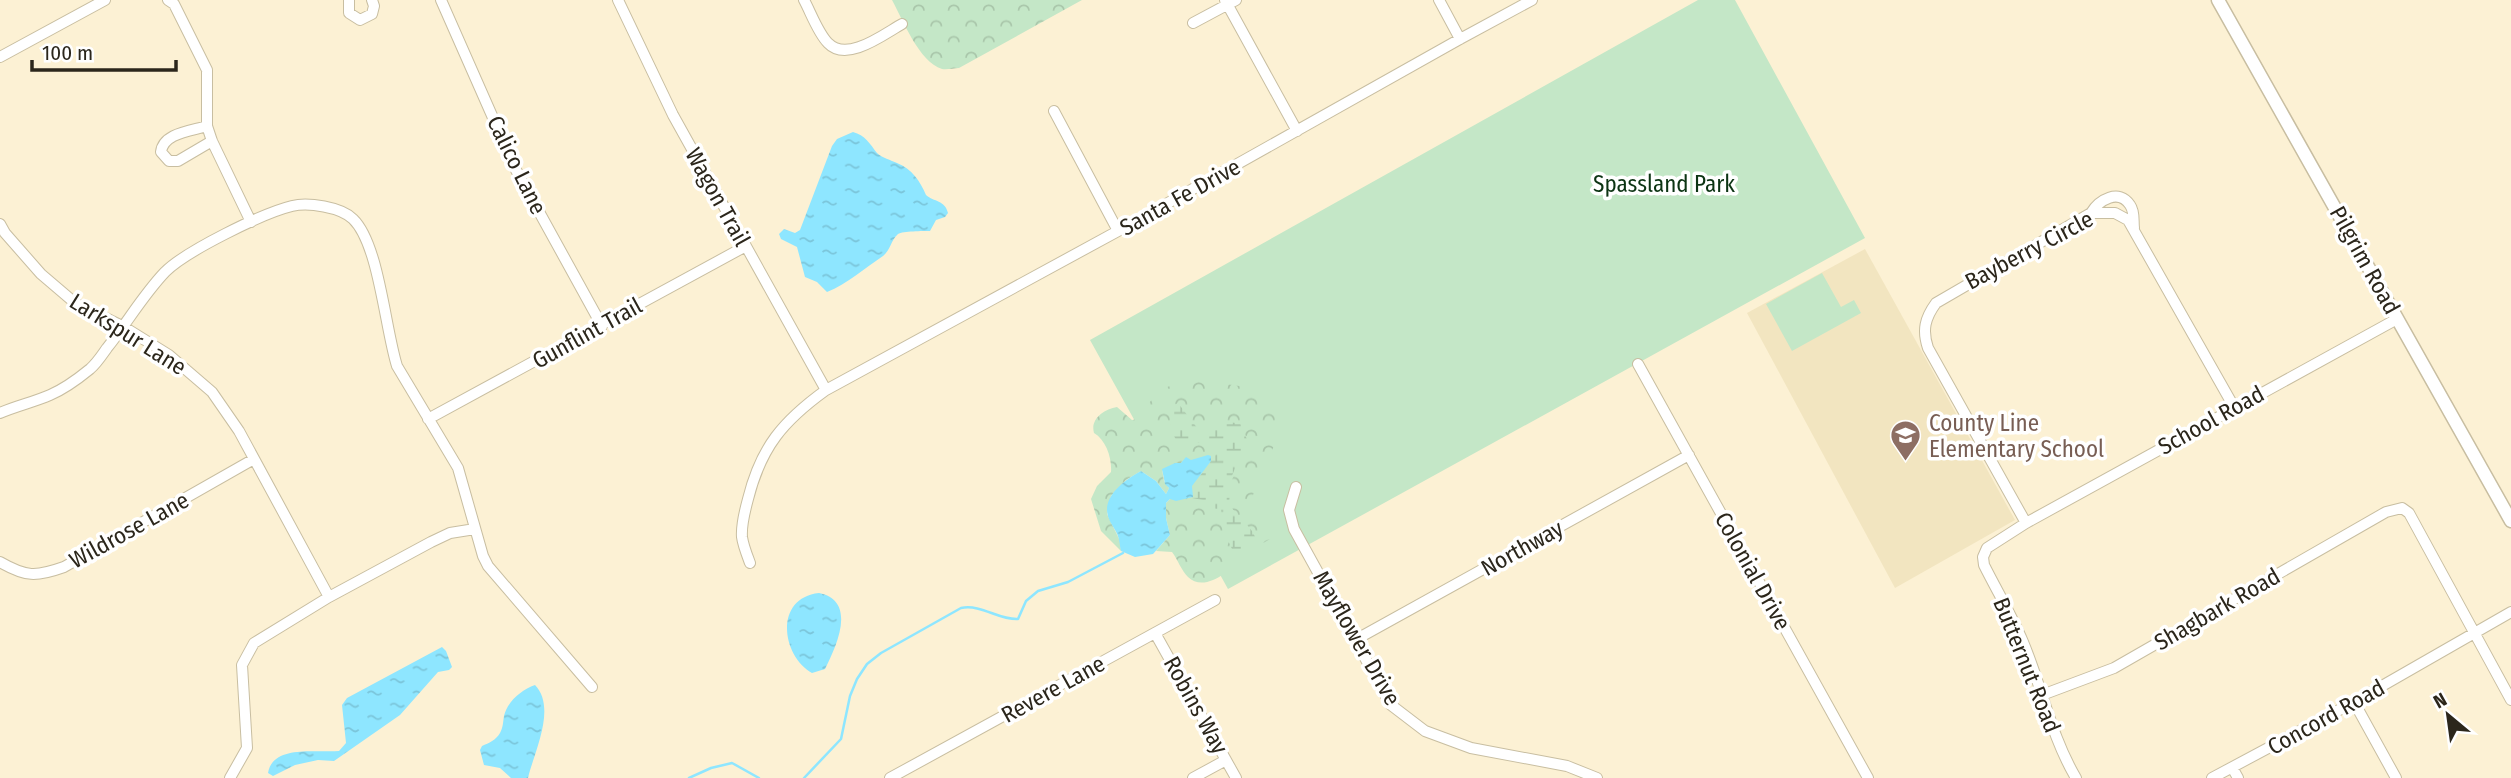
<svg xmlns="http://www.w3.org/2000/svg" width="2511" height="778" viewBox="0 0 2511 778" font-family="'Fira Sans Condensed',sans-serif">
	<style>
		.built { fill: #f2e5c0 }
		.green { fill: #c4e7c7 }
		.forest { fill: url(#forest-crowns) }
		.wetland { fill: url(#wetland-marsh) }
		.water { fill: url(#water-ripples) }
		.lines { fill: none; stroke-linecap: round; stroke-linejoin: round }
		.stream { stroke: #8ee6ff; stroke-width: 2.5 }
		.minor-casing { stroke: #c8bea1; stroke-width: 12 }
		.tertiary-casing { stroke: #c8bea1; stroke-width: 15 }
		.minor { stroke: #fff; stroke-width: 10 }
		.tertiary { stroke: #fff; stroke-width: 12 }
		.labels { text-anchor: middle; stroke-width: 7; stroke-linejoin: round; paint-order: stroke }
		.street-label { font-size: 23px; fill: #2b261b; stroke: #fff }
		.park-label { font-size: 23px; fill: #0c3413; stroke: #fff }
		.education-label { font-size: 23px; fill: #785e54; stroke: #fff; text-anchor: start }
	</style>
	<defs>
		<pattern id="forest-crowns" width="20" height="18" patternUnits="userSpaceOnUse" patternTransform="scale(1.75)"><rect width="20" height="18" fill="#c4e7c7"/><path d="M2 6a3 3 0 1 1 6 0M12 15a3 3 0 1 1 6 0" fill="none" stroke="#a9c6aa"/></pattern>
		<pattern id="wetland-marsh" width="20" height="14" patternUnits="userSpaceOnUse" patternTransform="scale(1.75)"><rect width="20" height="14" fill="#c4e7c7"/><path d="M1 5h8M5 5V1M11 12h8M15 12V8" fill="none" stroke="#a9c6aa"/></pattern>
		<pattern id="water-ripples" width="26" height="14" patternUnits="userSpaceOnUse" patternTransform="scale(1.75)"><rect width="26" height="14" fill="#8ee6ff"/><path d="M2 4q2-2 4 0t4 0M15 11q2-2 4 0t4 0" fill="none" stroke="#7bc5da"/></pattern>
	</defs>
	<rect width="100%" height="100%" fill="#fcf1d4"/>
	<path class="built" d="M1865,249L2015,520L1895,588L1747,313Z"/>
	<path class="green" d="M1698,0H1735L1865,238L1228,589L1090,340Z
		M1822,273L1841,307L1854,300L1861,313L1792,351L1766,304Z"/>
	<path class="forest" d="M892,0H1082L959,68C954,68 947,70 942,69C919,62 903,20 892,0Z
		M1197,381C1215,384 1233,384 1251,388C1302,401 1275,444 1261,473C1256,483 1253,494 1251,504L1259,520L1272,522L1278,531L1272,538L1256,547L1257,539C1250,526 1237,517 1229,504L1231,494L1230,484L1237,469L1241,450L1236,422L1224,423L1203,431L1198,429L1180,404L1171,411L1174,438C1193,456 1194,438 1216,441L1217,451L1214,456L1208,455L1191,460L1187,457L1183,458L1181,463H1175L1162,469L1164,481L1169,488L1166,494L1156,481L1141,471L1126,480L1111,496L1107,514L1120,541L1121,551L1101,531L1091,499L1097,486L1111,472C1112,458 1106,440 1094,433C1090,419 1104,409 1117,407L1132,420L1138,419C1162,386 1155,388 1197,381Z
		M1188,498L1203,500L1216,509H1221C1227,526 1224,542 1240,556C1232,571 1204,593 1188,577C1181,570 1178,560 1172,552L1156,551L1170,535L1166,518V503L1170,499Z"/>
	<path class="wetland" d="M1178,403L1198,429L1203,431C1217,428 1227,418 1242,425L1247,440L1231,478L1229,504C1238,519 1259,530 1256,547L1240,556L1232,549L1223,530L1221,509L1206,508L1203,500L1192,498V486L1210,463L1211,456H1215L1217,451L1216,442L1204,440L1187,448C1170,442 1169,422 1172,406Z"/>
	<path class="water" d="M853,132C865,135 870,144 877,153C882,158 891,160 897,163C912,169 920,181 926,195C934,202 945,200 948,213L945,217L936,220L930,231C923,231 903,231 898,234C891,240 890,251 883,256C865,268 847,284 827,292L817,282L805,277L797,247L781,239L779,234L784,229L795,233L800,230L832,146L837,139Z
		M1208,455L1211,456V461L1192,486L1193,497L1176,501L1170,499L1166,503V518L1170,535L1153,554L1135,557L1121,551C1120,548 1120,544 1119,540C1118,533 1112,526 1109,519C1100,498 1124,480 1141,471L1156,481L1166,494L1169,488L1165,484L1162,469L1175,463H1181L1186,457L1191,460Z
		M819,593C858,601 836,647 825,669L812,673C781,655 774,598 819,593Z
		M442,647L446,651L452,667L449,670L438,672L400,715L334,761L318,760L295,765L273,776L268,773C273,744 316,753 339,751L346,743L342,705L347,698Z
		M535,685C557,708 534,752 528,778H511L500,768L484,765L480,750L482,746C489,743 496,740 500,733C503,728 503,722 504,716C507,702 521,690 535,685Z"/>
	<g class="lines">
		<path class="stream" d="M689,778L711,768L732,763L759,778
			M804,778L841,739L850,696L857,679L867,664L881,653L961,608C982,604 998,620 1018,619L1026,601L1038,591L1068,582L1123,553"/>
		<defs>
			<path id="minor" d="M168,0L174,4L207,70V126L212,141L251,222
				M349,0V13L360,20L372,14L374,6L372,0
				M441,0L516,170L602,326
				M618,0L673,115L826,390
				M804,0C811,13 818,33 828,43C847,63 884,34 902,24
				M1225,0L1297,131
				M1439,0L1460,39
				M1193,23L1236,0
				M0,57L105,0
				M1054,111L1118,231
				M207,126C191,131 163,133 161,152L169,161H178L212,141
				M2091,213C2099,200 2119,188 2130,205C2135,212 2133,220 2134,228
				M0,224L5,233L41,274L75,303L124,327L169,355L212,392L239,431L329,597
				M1638,364L1868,778
				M0,413C16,406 34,402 50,395C64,389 79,378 90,369C97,363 102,355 107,348C127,323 143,295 165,272C186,251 263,213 292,206C308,202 341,207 353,219C379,244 385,328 397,366L458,468L483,556L488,566L592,687
				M428,419L746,246
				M1296,487L1289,510L1294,529L1391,705L1425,731L1471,748L1567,766L1597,778
				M2026,523L1928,348C1922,330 1925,318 1936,303L2091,213H2115L2128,220L2234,407
				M0,562C26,577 36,577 64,567L254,459
				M750,563C747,555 743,545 742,537C741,525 745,510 748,499C761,447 783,421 826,390L1118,231L1460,39L1532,0
				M1155,633L1236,778
				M1355,640L1689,455
				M2042,695L2114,668L2386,512L2402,508L2409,513L2511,700
				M2354,702L2396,778
				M2233,769L2238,778
				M230,778L247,748L242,665L254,643L329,597L431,542L450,533L475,529
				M890,778L1215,600
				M1193,778L1226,760
				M2076,778C2051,736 2042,687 2023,642C2012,616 1997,591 1984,565L1983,557L1987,548L2026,523L2397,319
				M2212,778L2354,702L2511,612"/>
			<path id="tertiary" d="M2218,0L2511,521"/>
		</defs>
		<use href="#minor" class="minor-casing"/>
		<use href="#tertiary" class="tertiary-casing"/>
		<use href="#minor" class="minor"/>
		<use href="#tertiary" class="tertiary"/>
	</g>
	<defs>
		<symbol id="school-pin" viewBox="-11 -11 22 30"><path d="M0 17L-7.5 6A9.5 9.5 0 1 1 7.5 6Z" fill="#8d6e63" stroke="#fff"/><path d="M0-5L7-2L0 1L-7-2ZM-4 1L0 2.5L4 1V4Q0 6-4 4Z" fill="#fff"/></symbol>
	</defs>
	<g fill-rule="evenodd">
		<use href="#school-pin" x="1888" y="418" width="35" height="47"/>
	</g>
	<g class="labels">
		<g class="street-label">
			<text transform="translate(517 165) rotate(64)" y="8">Calico Lane</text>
			<text transform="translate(718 197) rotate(61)" y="8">Wagon Trail</text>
			<text transform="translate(1180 197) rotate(-29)" y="8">Santa Fe Drive</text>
			<text transform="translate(2029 250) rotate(-28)" y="8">Bayberry Circle</text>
			<text transform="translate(2365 260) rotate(61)" y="8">Pilgrim Road</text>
			<text transform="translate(587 333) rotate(-29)" y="8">Gunflint Trail</text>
			<text transform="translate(128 334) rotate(32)" y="8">Larkspur Lane</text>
			<text transform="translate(2211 420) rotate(-29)" y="8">School Road</text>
			<text transform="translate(129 530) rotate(-29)" y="8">Wildrose Lane</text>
			<text transform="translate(1522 548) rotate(-29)" y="8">Northway</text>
			<text transform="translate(1753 571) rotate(61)" y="8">Colonial Drive</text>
			<text transform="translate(2217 609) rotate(-30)" y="8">Shagbark Road</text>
			<text transform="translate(1357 638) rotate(60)" y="8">Mayflower Drive</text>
			<text transform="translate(2027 665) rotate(68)" y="8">Butternut Road</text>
			<text transform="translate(1053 689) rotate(-29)" y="8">Revere Lane</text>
			<text transform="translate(1196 705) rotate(61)" y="8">Robins Way</text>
			<text transform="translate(2326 717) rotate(-29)" y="8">Concord Road</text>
		</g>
		<g class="park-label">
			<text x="1664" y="192">Spassland Park</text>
		</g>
		<g class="education-label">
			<text x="1929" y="431">County Line<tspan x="1929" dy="26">Elementary School</tspan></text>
		</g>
	</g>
	<g transform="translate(2448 715) rotate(331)" stroke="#ffffff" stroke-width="5" paint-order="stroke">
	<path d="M0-5L12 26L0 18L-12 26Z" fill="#2b261b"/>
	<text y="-10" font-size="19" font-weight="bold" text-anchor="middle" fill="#2b261b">N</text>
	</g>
	<path d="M32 60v10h144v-10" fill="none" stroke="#2b261b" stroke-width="3.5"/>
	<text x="42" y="60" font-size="21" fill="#2b261b" stroke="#ffffff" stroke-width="5" paint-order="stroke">100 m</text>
</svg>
